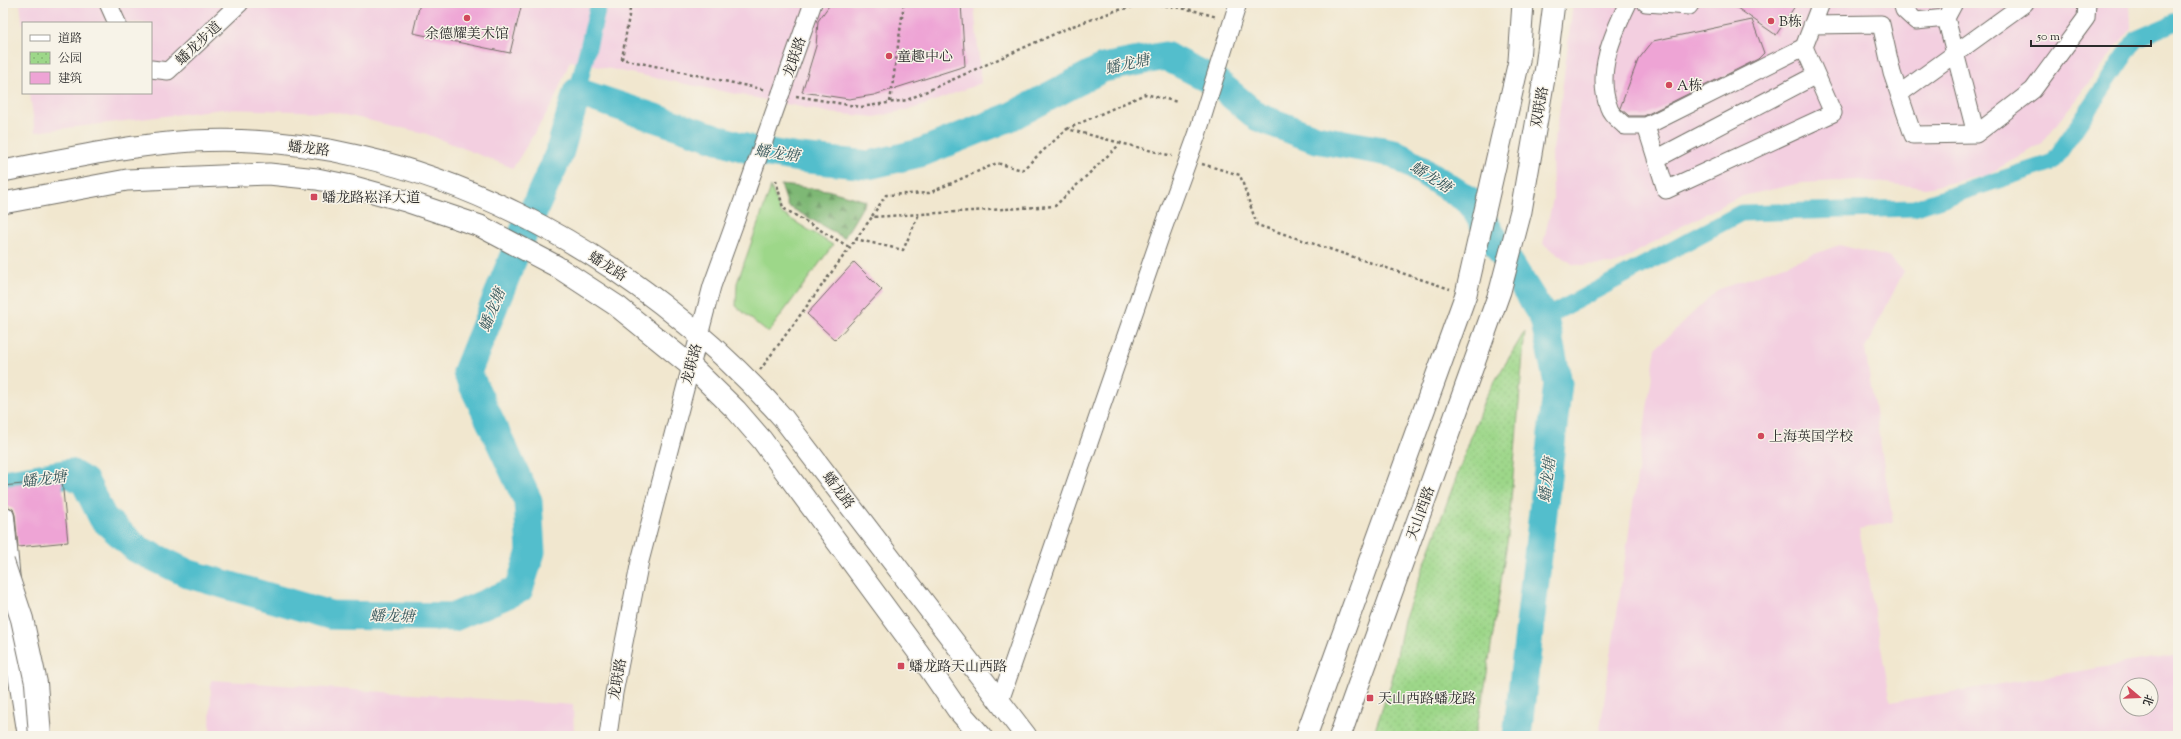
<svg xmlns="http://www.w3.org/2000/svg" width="2181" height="739" viewBox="0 0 2181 739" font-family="'Sorts Mill Goudy','Noto Serif SC',serif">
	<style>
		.built { fill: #f3cfe0; fill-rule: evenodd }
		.green { fill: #9dd789; stroke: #64815a }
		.forest { fill: url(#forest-firs); stroke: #547250 }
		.park { fill: url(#park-dots); stroke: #64815a }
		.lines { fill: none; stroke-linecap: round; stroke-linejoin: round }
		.canal { stroke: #52becc; stroke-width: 17 }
		.river { stroke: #52becc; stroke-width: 29 }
		.building { fill: #eea4d5 }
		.minor-casing { stroke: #706d64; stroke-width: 19 }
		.major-casing { stroke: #706d64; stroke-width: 23 }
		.highway-casing { stroke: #706d64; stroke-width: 24 }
		.path { stroke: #706d64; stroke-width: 2.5; stroke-dasharray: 3 3; stroke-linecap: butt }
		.minor { stroke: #fff; stroke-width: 17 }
		.major { stroke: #fff; stroke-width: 21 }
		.highway { stroke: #fff; stroke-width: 22 }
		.minor-bridge-casing { stroke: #706d64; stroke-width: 19; stroke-linecap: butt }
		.highway-bridge-casing { stroke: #706d64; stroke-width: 24; stroke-linecap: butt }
		.minor-bridge { stroke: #fff; stroke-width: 17 }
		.highway-bridge { stroke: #fff; stroke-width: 22 }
		.poi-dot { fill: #d1495b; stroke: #f7f3e8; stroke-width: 1.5 }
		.labels { text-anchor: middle; stroke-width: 3; stroke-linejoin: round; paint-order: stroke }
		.poi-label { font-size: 14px; fill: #2b2b2b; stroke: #f7f3e8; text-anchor: start }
		.street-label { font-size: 14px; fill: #2b2b2b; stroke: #f7f3e8 }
		.water-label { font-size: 15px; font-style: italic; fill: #37575b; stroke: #f7f3e8 }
	</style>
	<defs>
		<pattern id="forest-firs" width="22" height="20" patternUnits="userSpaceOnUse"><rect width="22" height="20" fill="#7eb875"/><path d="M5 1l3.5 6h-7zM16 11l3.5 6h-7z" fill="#679660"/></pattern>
		<pattern id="park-dots" width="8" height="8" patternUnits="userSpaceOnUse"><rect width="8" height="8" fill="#9dd789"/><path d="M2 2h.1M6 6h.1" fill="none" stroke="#87b976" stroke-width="1.8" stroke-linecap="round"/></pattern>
	</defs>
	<rect width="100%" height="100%" fill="#f7f3e8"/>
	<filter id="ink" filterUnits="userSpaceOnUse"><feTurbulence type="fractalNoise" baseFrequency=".025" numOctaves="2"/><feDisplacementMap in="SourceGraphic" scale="8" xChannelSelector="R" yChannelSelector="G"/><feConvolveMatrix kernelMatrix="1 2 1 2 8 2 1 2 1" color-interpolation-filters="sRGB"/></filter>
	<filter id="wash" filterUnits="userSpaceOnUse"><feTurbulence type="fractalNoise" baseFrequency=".012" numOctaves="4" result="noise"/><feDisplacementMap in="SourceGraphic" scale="16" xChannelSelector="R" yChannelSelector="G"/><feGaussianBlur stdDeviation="0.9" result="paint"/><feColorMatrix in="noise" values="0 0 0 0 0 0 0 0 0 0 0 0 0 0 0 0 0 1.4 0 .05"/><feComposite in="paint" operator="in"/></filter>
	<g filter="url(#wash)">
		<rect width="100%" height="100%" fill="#f1e7cf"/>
		<path class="built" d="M20,3H974L981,83L919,107L875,117L831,113L570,61L553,103L513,168L424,133L333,112L222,109L35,132L30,93H151V23H23V28Z
			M1573,3H2130L2131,28L2042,143L1987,175L1926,188L1859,180L1801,183L1738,197L1675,230L1616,264L1574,265L1543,244L1553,199L1552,153L1559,115Z
			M1839,245L1888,257L1904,271L1865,349L1893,522L1859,529L1891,702L2178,655V736H1599L1656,348L1717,290ZM2127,685H2151V709H2127Z
			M211,680L573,705L574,736H210Z"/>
		<path class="green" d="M771,187L781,213L833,245L768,333L736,306L737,283Z"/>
		<path class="forest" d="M781,185L827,190L866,201L844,238L788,206Z"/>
		<path class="park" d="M1525,331L1508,536L1485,686L1475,736H1373L1392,680L1404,620L1486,396Z"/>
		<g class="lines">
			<path class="canal" d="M577,92L599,3
				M1544,318L1741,213L1914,208L2053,162L2136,39L2178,21"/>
			<path class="river" d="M3,484L70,473L85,482L103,518L137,549L189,574L330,615L454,617L519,589L531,552L528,501L467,372L522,236L559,154L577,92L751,150L799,158L869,165L920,153L1010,117L1103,68L1165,56L1215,81L1258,117L1316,139L1394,153L1470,201L1544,318L1558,383L1517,736"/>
		</g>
		<g id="blocks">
			<path class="building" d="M420,3H522L510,53L413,33Z
				M831,3H961L965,66L874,95L849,99L802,92L816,46L818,21Z
				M1730,3H1797L1776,35Z
				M1752,20L1764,53L1758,59L1644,116H1629L1620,108L1638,60L1653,41Z
				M854,262L882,290L835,340L807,314Z
				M62,480L68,542L18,547L15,515L13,509L3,505V486Z"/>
		</g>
	</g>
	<g filter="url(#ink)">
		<use href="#blocks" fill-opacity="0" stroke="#706d64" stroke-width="1"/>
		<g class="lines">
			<defs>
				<path id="minor" d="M108,3L117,23
					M1628,3C1613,34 1595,73 1609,108C1611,115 1620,121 1625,126H1646L1804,47L1821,3
					M1646,3L1689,6L1691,3
					M1902,3L1904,10L1916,21L1946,18L1954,3
					M1946,18L1976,134
					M1812,25L1881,24L1892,73L1913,135L1976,134L2033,90L2086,18L2087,3
					M151,69L168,71L240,3
					M781,93L813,3
					M1899,94L2025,3
					M1646,126L1666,190L1833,113L1804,47
					M1656,159L1816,75
					M1000,701L1160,237L1197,135L1238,3
					M608,736L614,693L640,561L712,286L747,189"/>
				<path id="major" d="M3,171C65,159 128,145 192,141C416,129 639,254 783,418L1026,736
					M3,203L127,180L269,174L317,179L351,186L409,202L480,226L556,266L617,306L691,366L736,410L762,440L918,652L957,709L981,736
					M1306,736L1466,294L1519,61L1523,3
					M1340,736L1500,291L1521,211L1546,67L1554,3"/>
				<path id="highway" d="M3,517L16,655L29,736"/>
			</defs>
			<use href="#minor" class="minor-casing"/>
			<use href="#major" class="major-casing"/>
			<use href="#highway" class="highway-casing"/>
			<path class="path" d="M631,3L622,59L766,90
				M796,96L861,107L907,100L1070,27L1115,11L1149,3L1192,10L1217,17
				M890,102L904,3
				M1067,129L1145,94L1178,102
				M1202,164L1240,175L1257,225L1450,289
				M776,180L783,208L849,247
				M872,216L886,195L929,193L997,163L1022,170L1067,129L1121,143
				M855,239L903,250L919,214
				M760,370L872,217L1055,206L1121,143L1172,156"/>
			<use href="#minor" class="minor"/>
			<use href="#major" class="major"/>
			<use href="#highway" class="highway"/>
			<defs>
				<path id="minor-bridge" d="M747,189L781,93"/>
				<path id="highway-bridge" d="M3,562L22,619L36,683L40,736"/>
			</defs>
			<use href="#minor-bridge" class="minor-bridge-casing"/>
			<use href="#highway-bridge" class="highway-bridge-casing"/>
			<use href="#minor-bridge" class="minor-bridge"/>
			<use href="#highway-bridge" class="highway-bridge"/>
		</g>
	</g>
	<g class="poi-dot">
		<circle cx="467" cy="18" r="4"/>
		<circle cx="1771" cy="21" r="4"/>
		<circle cx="889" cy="56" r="4"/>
		<circle cx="1669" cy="85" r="4"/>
		<rect x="310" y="193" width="8" height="8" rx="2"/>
		<circle cx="1761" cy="436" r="4"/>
		<rect x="897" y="662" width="8" height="8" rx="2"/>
		<rect x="1366" y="694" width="8" height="8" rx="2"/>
	</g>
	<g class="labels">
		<g class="poi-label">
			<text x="1779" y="26">B栋</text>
			<text x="467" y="38" text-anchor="middle">余德耀美术馆</text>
			<text x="897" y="61">童趣中心</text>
			<text x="1677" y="90">A栋</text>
			<text x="322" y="202">蟠龙路崧泽大道</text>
			<text x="1769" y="441">上海英国学校</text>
			<text x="909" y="671">蟠龙路天山西路</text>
			<text x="1378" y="703">天山西路蟠龙路</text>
		</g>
		<g class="street-label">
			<text transform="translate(198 43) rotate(-43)" y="5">蟠龙步道</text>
			<text transform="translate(794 57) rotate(-71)" y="5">龙联路</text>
			<text transform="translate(1539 107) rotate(-80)" y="5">双联路</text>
			<text transform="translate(309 148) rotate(7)" y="5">蟠龙路</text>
			<text transform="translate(608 266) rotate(32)" y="5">蟠龙路</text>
			<text transform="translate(691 364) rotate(-75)" y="5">龙联路</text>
			<text transform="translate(839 490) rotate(53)" y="5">蟠龙路</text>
			<text transform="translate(1420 513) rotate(-70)" y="5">天山西路</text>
			<text transform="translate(617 679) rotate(-80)" y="5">龙联路</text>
		</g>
		<g class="water-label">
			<text transform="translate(1127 64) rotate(-13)" y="5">蟠龙塘</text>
			<text transform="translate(777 153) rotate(8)" y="5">蟠龙塘</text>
			<text transform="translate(1431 177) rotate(32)" y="5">蟠龙塘</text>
			<text transform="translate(492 310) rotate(-68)" y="5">蟠龙塘</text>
			<text transform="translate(44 479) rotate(-7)" y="5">蟠龙塘</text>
			<text transform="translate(1547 480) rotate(-83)" y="5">蟠龙塘</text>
			<text transform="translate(392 616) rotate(1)" y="5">蟠龙塘</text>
		</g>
	</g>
	<rect width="2181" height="739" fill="none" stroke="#f7f3e8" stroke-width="16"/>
	<rect x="22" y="22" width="130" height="72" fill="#f7f3e8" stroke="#a5a39c"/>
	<rect x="30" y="35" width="20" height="6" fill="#ffffff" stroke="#a5a39c"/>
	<text x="58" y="42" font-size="12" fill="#2b2b2b">道路</text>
	<rect x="30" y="52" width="20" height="12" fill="url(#park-dots)" stroke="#a5a39c"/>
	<text x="58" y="62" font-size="12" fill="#2b2b2b">公园</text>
	<rect x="30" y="72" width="20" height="12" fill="#eea4d5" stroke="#a5a39c"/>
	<text x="58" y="82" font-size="12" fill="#2b2b2b">建筑</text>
	<g transform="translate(2139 697) rotate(109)"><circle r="19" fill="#f7f3e8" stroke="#a5a39c"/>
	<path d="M0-3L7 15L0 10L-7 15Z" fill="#d1495b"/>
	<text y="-6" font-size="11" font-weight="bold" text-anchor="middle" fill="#2b2b2b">北</text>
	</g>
	<path d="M2031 40v6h120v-6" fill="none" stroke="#2b2b2b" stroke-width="2"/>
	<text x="2037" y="40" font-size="12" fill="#2b2b2b" stroke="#f7f3e8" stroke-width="3" paint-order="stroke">50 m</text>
</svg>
